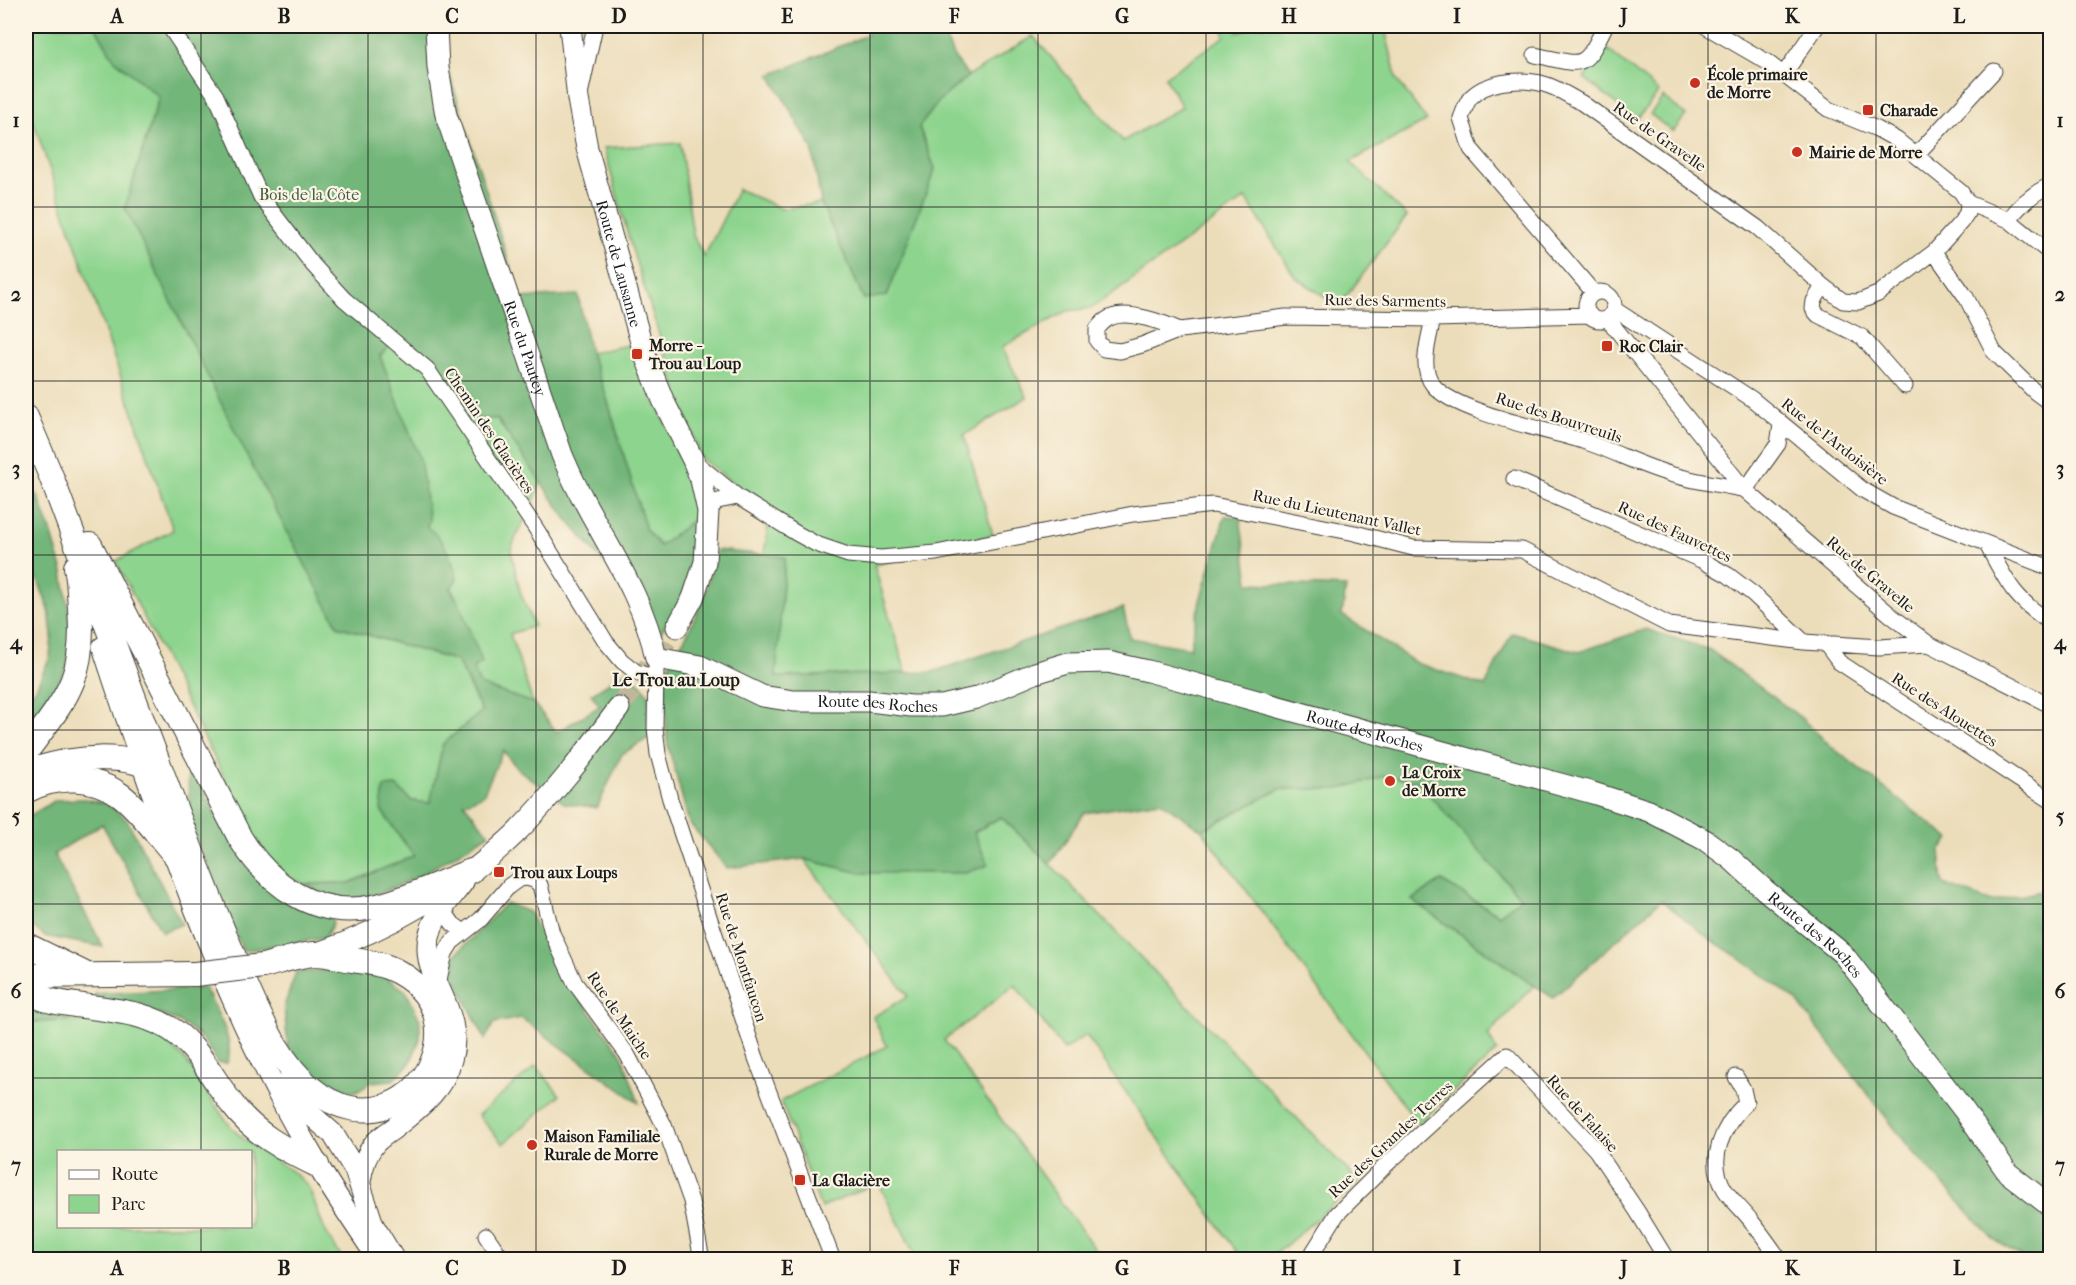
<svg xmlns="http://www.w3.org/2000/svg" width="2076" height="1285" viewBox="0 0 2076 1285" font-family="'IM FELL French Canon',serif">
	<style>
		.green { fill: #8dd48e; stroke: #547855; stroke-width: 1.5; fill-rule: evenodd }
		.forest { fill: #72b679; stroke: #47694a; stroke-width: 1.5 }
		.lines { fill: none; stroke-linecap: round; stroke-linejoin: round }
		.secondary-tunnel { stroke: #c2b69a; stroke-width: 21; stroke-dasharray: 21 10; stroke-linecap: butt }
		.street-casing { stroke: #3b3934; stroke-width: 17 }
		.secondary-casing { stroke: #3b3934; stroke-width: 23 }
		.primary-casing { stroke: #3b3934; stroke-width: 26 }
		.street { stroke: #fff; stroke-width: 15 }
		.secondary { stroke: #fff; stroke-width: 21 }
		.primary { stroke: #fff; stroke-width: 24 }
		.primary-bridge-casing { stroke: #3b3934; stroke-width: 26; stroke-linecap: butt }
		.primary-bridge { stroke: #fff; stroke-width: 24 }
		.grid { fill: none; stroke: #1c1c1c; stroke-width: 1.5; stroke-opacity: 0.55 }
		.poi-dot { fill: #c8321e; stroke: #fcf5e5; stroke-width: 2 }
		.labels { text-anchor: middle; stroke-width: 4.5; stroke-linejoin: round; paint-order: stroke }
		.poi-label { font-size: 16px; font-weight: bold; fill: #1c1c1c; stroke: #fcf5e5; text-anchor: start }
		.street-label { font-size: 16px; fill: #1c1c1c; stroke: #fcf5e5 }
		.park-label { font-size: 16px; fill: #445c44; stroke: #fcf5e5 }
		.neighbourhood-label { font-size: 18px; font-weight: bold; fill: #1c1c1c; stroke: #fcf5e5 }
		.neatline { fill: none; stroke: #1c1c1c; stroke-width: 2 }
		.grid-label { font-size: 20px; text-anchor: middle; font-weight: bold; fill: #1c1c1c }
	</style>
	<rect width="100%" height="100%" fill="#fcf5e5"/>
	<filter id="ink" filterUnits="userSpaceOnUse"><feTurbulence type="fractalNoise" baseFrequency=".0167" numOctaves="2"/><feDisplacementMap in="SourceGraphic" scale="12" xChannelSelector="R" yChannelSelector="G"/><feConvolveMatrix kernelMatrix="1 2 1 2 8 2 1 2 1" color-interpolation-filters="sRGB"/></filter>
	<filter id="wash" filterUnits="userSpaceOnUse"><feTurbulence type="fractalNoise" baseFrequency=".008" numOctaves="4" result="noise"/><feDisplacementMap in="SourceGraphic" scale="24" xChannelSelector="R" yChannelSelector="G"/><feGaussianBlur stdDeviation="1.35" result="paint"/><feColorMatrix in="noise" values="0 0 0 0 0 0 0 0 0 0 0 0 0 0 0 0 0 1.4 0 .05"/><feComposite in="paint" operator="in"/></filter>
	<g filter="url(#wash)">
		<rect width="100%" height="100%" fill="#ecddba"/>
		<path class="green" d="M26,26H95L114,59L159,97L125,208L338,626L457,661L482,712L443,744L430,803L412,801L396,786L381,810L414,856L349,883L303,884L286,876L270,859L252,833L116,561L173,530L26,100Z
			M1222,26H1252L1236,33L1256,26H1388L1386,33L1397,80L1427,121L1350,162L1407,216L1339,306L1295,277L1246,198L1092,308L1067,311L1002,347L1027,397L964,435L993,535L874,565L906,673L775,677L785,557L764,555L770,511L702,459L679,397L631,246L604,148L680,143L693,235L704,257L738,189L782,209L821,203L864,299L935,169L919,127L939,101L968,76L1033,36L1123,141L1182,107L1165,77L1225,36Z
			M1607,49L1659,92L1636,120L1584,78Z
			M1663,97L1686,115L1673,132L1650,114Z
			M398,337L442,375L466,418L497,419L541,482L530,512L519,529L511,550L520,591L534,626L510,634L533,703L480,685L473,668L482,662L427,527L380,356Z
			M628,345C654,400 685,455 699,515L660,546L646,530L605,393L590,353Z
			M1385,775L1419,782L1521,898L1499,915L1441,881L1412,900L1534,986L1488,1035L1497,1051L1418,1124L1202,830L1280,789H1339Z
			M1001,817L1050,864L1359,1182L1270,1259H1242L1086,1035L1064,1050L1015,985L944,1040L1102,1259H917L878,1182L821,1208L781,1101L887,1046L873,1017L908,996L804,859L861,873L974,832Z
			M70,1021C122,1024 159,1022 192,1069C206,1089 217,1111 234,1130C254,1151 283,1161 304,1182C313,1190 318,1216 324,1228C329,1239 336,1249 343,1259H26V1022ZM58,1152H250V1226H58Z
			M536,1066L560,1095L503,1144L478,1115Z"/>
		<path class="forest" d="M95,26H431L440,45L520,298L578,295L590,353L605,392L646,530L660,546L699,515L703,544L685,596L657,638L620,549L603,562L566,518L497,419L466,418L442,375L398,337L380,356L420,459L429,520L427,527C443,538 453,560 457,579L450,589L458,601L482,662L473,668L480,685L533,703L557,732L600,706L591,694L628,670L649,695L650,737L622,754L597,808L564,803L519,770L503,751L483,795L464,803L489,834C451,857 382,905 337,899C326,898 313,888 303,884L349,883L414,856L381,810L384,787L396,786L412,801L430,803L443,744L482,711L457,661L338,626L252,466L125,208L159,97L114,59Z
			M868,26H940L955,59L968,76L939,101L919,127L935,169L887,296L864,299L821,203L812,148L770,75L867,35Z
			M26,481L38,496L51,531L63,572L72,634L67,666L50,699L26,733V701L36,688L50,657L52,635L49,610L38,580L30,575L28,545L26,541Z
			M1225,516L1240,517L1249,583L1346,587L1342,615L1416,663L1485,686L1512,633L1579,652L1646,629L1710,650L1800,717L1833,748L1950,839L1940,851L1943,884L1992,902L2050,889V1259H2025L1993,1239L1909,1147L1796,1000L1735,955L1711,940L1661,900L1553,998L1412,900L1441,881L1499,915L1521,898L1418,782L1385,776L1339,789H1280L1202,830L1160,801L1084,813L1050,864L1001,817L974,832L988,865L966,873H861L804,859L727,868L689,823L667,742L665,676L674,654L685,638L703,600L717,550L785,557L776,677L932,672L1123,608L1130,638L1190,648L1200,601Z
			M188,760L217,817L331,917L333,923L325,938L243,951L189,821Z
			M85,799L108,804L127,820L182,924L162,932L102,824L54,854L103,947L44,936L26,921V818L56,800Z
			M506,903L529,912L557,967L622,1055L639,1103L521,1018L494,1023L485,1039L452,973L453,957Z
			M353,970L384,976L406,991L420,1020V1039L410,1063L393,1080L371,1082L357,1091L339,1094L319,1085L288,1047L284,1007L296,972Z
			M205,988C215,1010 236,1039 227,1063H217C212,1055 208,1045 202,1039C180,1014 127,1006 96,999L95,994Z
			M26,1005L67,1013L70,1021L26,1022Z"/>
	</g>
	<g filter="url(#ink)">
		<g class="lines">
			<path class="secondary-tunnel" d="M619,708L677,627"/>
			<defs>
				<path id="street" d="M169,26L216,96L261,197L313,265L344,299L427,369L535,527L606,642L622,661L636,672L656,678
					M1705,26L1767,62L1828,109L1877,129L1897,140L1961,192L1968,203L2009,220L2050,253
					M1535,55C1583,65 1583,72 1605,26
					M1784,74L1817,26
					M581,90L595,26
					M1917,154L1994,71
					M2009,220C2019,205 2034,193 2050,185
					M1934,252L1966,297L1994,352L2035,392L2050,403
					M1823,286L1814,301L1813,309L1818,315L1862,337L1905,386
					M1586 306a14 14 0 1 1 28 0a14 14 0 1 1-28 0Z
					M1594,293L1471,149L1461,118C1464,112 1466,102 1471,97C1486,82 1515,79 1534,82C1552,84 1567,95 1582,103L1758,228L1823,286L1843,301L1858,302L1878,294L1934,252L1961,222L1967,213L1968,203
					M1614,309L1752,399L1863,490L1893,507L2050,568
					M1607,318L1745,490L1893,617L1929,644L2050,705
					M1433,319C1429,339 1419,367 1433,385C1454,412 1548,430 1583,441C1614,451 1645,468 1677,476C1699,482 1723,485 1745,490L1778,444L1781,425
					M1180,330C1164,323 1129,310 1112,317C1105,319 1101,324 1097,329V341L1104,349L1120,351L1142,345L1180,330L1286,317L1433,319L1590,315
					M695,462L738,497L796,533L816,544L848,555L881,558L936,553L1133,514L1213,505L1355,533L1413,548L1522,550L1669,625L1804,642L1879,647L1929,644
					M1514,479L1701,560L1728,575L1753,594L1804,642
					M708,511L718,501L738,497
					M1987,545C2007,582 2013,598 2050,622
					M1825,643L1839,662L2050,800
					M656,670L655,728L658,754L670,799L756,1058L833,1260
					M443,910L453,924L464,932
					M438,984L445,953L452,942L480,920L509,886L519,879L526,878L534,880L540,885L552,933L575,983L627,1054L664,1125L691,1201L702,1260
					M1736,1077L1743,1089L1746,1103C1723,1125 1706,1160 1725,1190C1733,1202 1744,1211 1752,1222C1762,1234 1771,1247 1780,1260
					M486,1235L503,1260
					M1313,1260L1312,1254L1337,1214L1387,1164L1507,1055L1596,1150L1637,1211L1667,1260"/>
				<g id="secondary">
					<path id="s1" d="M436,26L438,68L446,115L562,455C568,469 574,483 582,497C609,549 644,599 656,658L700,666L762,696L794,701H869L911,706H942L976,698L1035,673L1068,663L1108,662L1148,671L1593,793L1649,811L1705,840L1731,859L1765,890L1843,954L1963,1109L2008,1173L2050,1206"/>
					<path id="s2" d="M570,26L578,99L587,148L644,353L663,400L693,460L701,480L708,511L705,562L693,598L677,627"/>
					<path d="M103,647C160,821 223,1006 317,1164C336,1197 358,1228 379,1260"/>
					<path d="M315,954C387,930 459,888 514,835C553,796 586,752 619,708"/>
					<path d="M289,1066L294,1086L299,1098L309,1113L333,1134L355,1170L373,1225L394,1260"/>
					<path d="M360,1181C362,1167 366,1154 375,1143C380,1138 387,1133 393,1129C417,1109 443,1091 451,1060C467,1006 413,975 432,927C438,911 453,896 463,882"/>
				</g>
				<path id="primary" d="M26,417L51,476C94,591 137,706 180,821C198,869 217,917 237,964C249,992 260,1020 276,1046C372,1201 506,1031 398,972C384,964 368,962 352,960C340,958 327,954 315,954C298,955 279,962 263,966
					M90,545L240,838C269,885 315,919 373,907C404,901 441,882 471,871
					M26,752C65,699 86,679 80,609C79,595 79,580 76,567
					M36,769C73,758 127,750 161,774
					M26,791C56,775 94,775 122,796C142,812 158,836 175,855
					M26,945L83,973
					M26,976L195,974
					M26,992C34,995 43,999 52,1001C93,1010 145,1007 179,1035C202,1054 214,1081 232,1104C254,1134 284,1149 317,1165"/>
			</defs>
			<use href="#street" class="street-casing"/>
			<use href="#secondary" class="secondary-casing"/>
			<use href="#primary" class="primary-casing"/>
			<use href="#street" class="street"/>
			<use href="#secondary" class="secondary"/>
			<use href="#primary" class="primary"/>
			<defs>
				<path id="primary-bridge" d="M195,974L263,966"/>
			</defs>
			<use href="#primary-bridge" class="primary-bridge-casing"/>
			<use href="#primary-bridge" class="primary-bridge"/>
		</g>
	</g>
	<path class="grid" d="M201,26V1152M368,26V1260M536,26V1260M703,26V1260M870,26V1260M1038,26V1260M1206,26V1260M1373,26V1260M1540,26V1260M1708,26V1260M1876,26V1260M26,207H2050M26,381H2050M26,555H2050M26,730H2050M26,904H2050M26,1078H2050M201,1226V1260"/>
	<g class="poi-dot">
		<circle cx="1695" cy="83" r="6"/>
		<rect x="1862" y="104" width="12" height="12" rx="3"/>
		<circle cx="1797" cy="152" r="6"/>
		<rect x="1601" y="340" width="12" height="12" rx="3"/>
		<rect x="631" y="348" width="12" height="12" rx="3"/>
		<circle cx="1390" cy="781" r="6"/>
		<rect x="493" y="866" width="12" height="12" rx="3"/>
		<circle cx="532" cy="1145" r="6"/>
		<rect x="794" y="1174" width="12" height="12" rx="3"/>
	</g>
	<g class="labels">
		<g class="poi-label">
			<text x="1707" y="80">École primaire<tspan x="1707" dy="18">de Morre</tspan></text>
			<text x="1880" y="116">Charade</text>
			<text x="1809" y="158">Mairie de Morre</text>
			<text x="649" y="351">Morre -<tspan x="649" dy="18">Trou au Loup</tspan></text>
			<text x="1619" y="352">Roc Clair</text>
			<text x="1402" y="778">La Croix<tspan x="1402" dy="18">de Morre</tspan></text>
			<text x="511" y="878">Trou aux Loups</text>
			<text x="544" y="1142">Maison Familiale<tspan x="544" dy="18">Rurale de Morre</tspan></text>
			<text x="812" y="1186">La Glacière</text>
		</g>
		<g class="street-label">
			<text transform="translate(1660 136) rotate(35)" y="6">Rue de Gravelle</text>
			<text dy="6" stroke="none"><textPath href="#s2" startOffset="243">Route de Lausanne</textPath></text>
			<text transform="translate(1385 300) rotate(1)" y="6">Rue des Sarments</text>
			<text dy="6" stroke="none"><textPath href="#s1" startOffset="336">Rue du Pautey</textPath></text>
			<text transform="translate(1559 417) rotate(18)" y="6">Rue des Bouvreuils</text>
			<text transform="translate(490 430) rotate(56)" y="6">Chemin des Glacières</text>
			<text transform="translate(1835 441) rotate(38)" y="6">Rue de l'Ardoisière</text>
			<text transform="translate(1337 512) rotate(12)" y="6">Rue du Lieutenant Vallet</text>
			<text transform="translate(1675 531) rotate(25)" y="6">Rue des Fauvettes</text>
			<text transform="translate(1871 574) rotate(40)" y="6">Rue de Gravelle</text>
			<text dy="6" stroke="none"><textPath href="#s1" startOffset="903">Route des Roches</textPath></text>
			<text transform="translate(1945 709) rotate(33)" y="6">Rue des Alouettes</text>
			<text dy="6" stroke="none"><textPath href="#s1" startOffset="1407">Route des Roches</textPath></text>
			<text dy="6" stroke="none"><textPath href="#s1" startOffset="1911">Route des Roches</textPath></text>
			<text transform="translate(742 957) rotate(72)" y="6">Rue de Montfaucon</text>
			<text transform="translate(620 1015) rotate(56)" y="6">Rue de Maiche</text>
			<text transform="translate(1583 1113) rotate(48)" y="6">Rue de Falaise</text>
			<text transform="translate(1390 1139) rotate(-43)" y="6">Rue des Grandes Terres</text>
		</g>
		<g class="park-label">
			<text x="309" y="200">Bois de la Côte</text>
		</g>
		<g class="neighbourhood-label">
			<text x="676" y="686">Le Trou au Loup</text>
		</g>
	</g>
	<rect width="2076" height="1285" fill="none" stroke="#fcf5e5" stroke-width="66"/>
	<rect x="57" y="1150" width="195" height="78" fill="#fcf5e5" stroke="#a29e95" stroke-width="1.5"/>
	<rect x="69" y="1170" width="30" height="9" fill="#ffffff" stroke="#a29e95" stroke-width="1.5"/>
	<text x="111" y="1180" font-size="18" fill="#1c1c1c">Route</text>
	<rect x="69" y="1195" width="30" height="18" fill="#8dd48e" stroke="#a29e95" stroke-width="1.5"/>
	<text x="111" y="1210" font-size="18" fill="#1c1c1c">Parc</text>
	<rect x="33" y="33" width="2010" height="1219" class="neatline"/>
	<g class="grid-label">
		<text x="117" y="23">A</text>
		<text x="284" y="23">B</text>
		<text x="452" y="23">C</text>
		<text x="619" y="23">D</text>
		<text x="787" y="23">E</text>
		<text x="954" y="23">F</text>
		<text x="1122" y="23">G</text>
		<text x="1289" y="23">H</text>
		<text x="1457" y="23">I</text>
		<text x="1624" y="23">J</text>
		<text x="1792" y="23">K</text>
		<text x="1959" y="23">L</text>
		<text x="16" y="127">1</text>
		<text x="2060" y="127">1</text>
		<text x="16" y="301">2</text>
		<text x="2060" y="301">2</text>
		<text x="16" y="475">3</text>
		<text x="2060" y="475">3</text>
		<text x="16" y="649">4</text>
		<text x="2060" y="649">4</text>
		<text x="16" y="823">5</text>
		<text x="2060" y="823">5</text>
		<text x="16" y="998">6</text>
		<text x="2060" y="998">6</text>
		<text x="16" y="1172">7</text>
		<text x="2060" y="1172">7</text>
		<text x="117" y="1275">A</text>
		<text x="284" y="1275">B</text>
		<text x="452" y="1275">C</text>
		<text x="619" y="1275">D</text>
		<text x="787" y="1275">E</text>
		<text x="954" y="1275">F</text>
		<text x="1122" y="1275">G</text>
		<text x="1289" y="1275">H</text>
		<text x="1457" y="1275">I</text>
		<text x="1624" y="1275">J</text>
		<text x="1792" y="1275">K</text>
		<text x="1959" y="1275">L</text>
	</g>
</svg>
